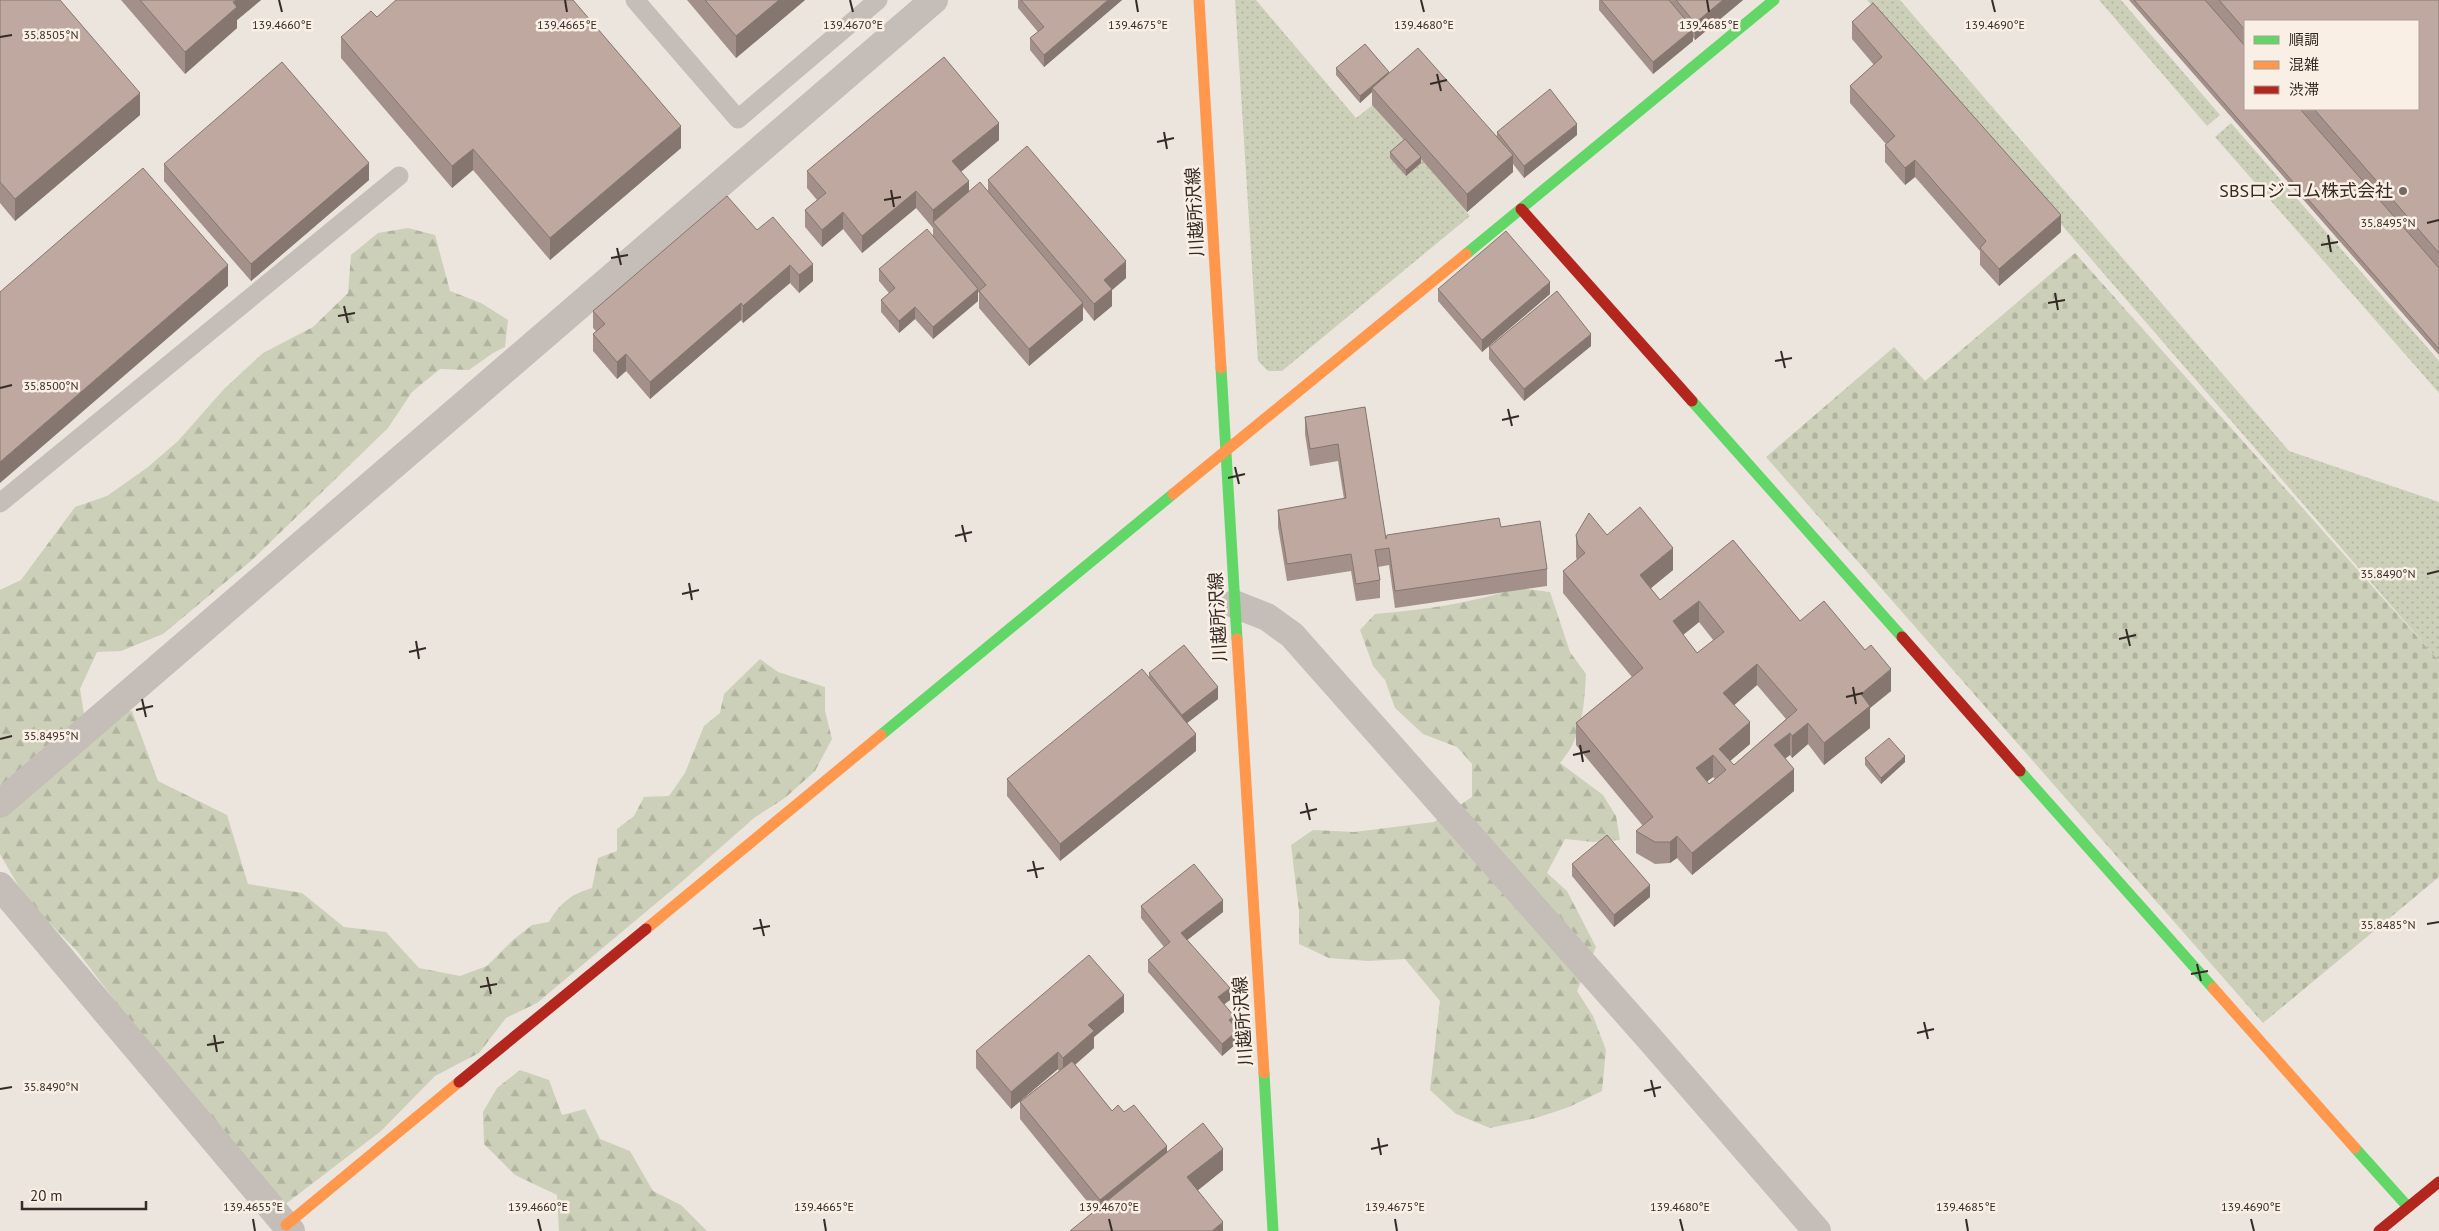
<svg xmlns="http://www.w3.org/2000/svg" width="2439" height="1231" viewBox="0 0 2439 1231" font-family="'PT Sans','Noto Sans JP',sans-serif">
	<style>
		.grass { fill: url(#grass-dots) }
		.forest { fill: url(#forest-firs) }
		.cemetery { fill: url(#cemetery-stones) }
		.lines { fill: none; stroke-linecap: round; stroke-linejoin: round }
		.lane { stroke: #c4bdb8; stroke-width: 19 }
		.street { stroke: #c4bdb8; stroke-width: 28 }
		.fast { stroke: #63d668; stroke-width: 11 }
		.slow { stroke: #ff974d; stroke-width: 11 }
		.jam { stroke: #b3261e; stroke-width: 11 }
		.wall { fill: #a3908a; fill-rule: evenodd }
		.shaded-wall { fill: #857670 }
		.building { fill: #bea8a0; stroke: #857670; fill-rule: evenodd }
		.ticks { fill: none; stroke: #342a26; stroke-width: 2 }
		.poi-dot { fill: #746b66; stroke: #f9efe4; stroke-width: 2 }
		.labels { text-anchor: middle; stroke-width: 5; stroke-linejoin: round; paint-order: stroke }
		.poi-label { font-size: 18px; fill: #342a26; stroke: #f9efe4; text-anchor: end }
		.street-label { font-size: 18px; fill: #342a26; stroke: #f9efe4 }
		.ticks-label { font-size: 12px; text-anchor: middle; fill: #342a26; stroke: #f9efe4; stroke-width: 5; stroke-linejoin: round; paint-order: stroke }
	</style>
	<defs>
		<pattern id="grass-dots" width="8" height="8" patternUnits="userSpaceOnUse" patternTransform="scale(1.25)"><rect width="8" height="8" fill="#ccd0b8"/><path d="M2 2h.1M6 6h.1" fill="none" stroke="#b0b39e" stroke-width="1.8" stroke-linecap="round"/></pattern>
		<pattern id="forest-firs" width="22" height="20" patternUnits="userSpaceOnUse" patternTransform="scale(1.25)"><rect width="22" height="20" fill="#ccd0b8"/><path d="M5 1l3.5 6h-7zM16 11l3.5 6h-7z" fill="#b0b39e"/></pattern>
		<pattern id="cemetery-stones" width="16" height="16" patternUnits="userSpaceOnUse" patternTransform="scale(1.25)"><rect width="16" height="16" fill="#ccd0b8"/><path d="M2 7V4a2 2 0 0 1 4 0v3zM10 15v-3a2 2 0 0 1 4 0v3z" fill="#b0b39e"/></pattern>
	</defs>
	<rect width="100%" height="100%" fill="#ebe5de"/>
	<path class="grass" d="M1235,0H1256L1356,118L1374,104L1470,216L1282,371H1268L1258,361Z
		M1867,0H1900L2289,451L2439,502V661Z
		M2099,0H2121L2220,115L2207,126Z
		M2231,123L2439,361V393L2215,137Z"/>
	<path class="forest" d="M408,228L435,235L450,291L481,303L508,320L505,347L493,353L469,370L440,369L412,392L388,428L252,560L163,634L121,651L97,652L80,689L84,714L132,711L158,781L227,815L248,884L302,893L344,927L386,932L419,968L460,976L487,966L513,940L532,925L549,922C560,903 571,894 592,888L598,858L617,851V829L634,816L644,797L669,796L685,773L704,726L720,713L724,694L760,659L778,672L825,687V711L832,739L815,771L785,798L754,818L678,885L537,1003L506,1018L479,1053L435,1076L381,1131L283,1206L147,1043L77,951L26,899L0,854V590L21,580L75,507L107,496L148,467L178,441L224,389L263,353L313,327L348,293L351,255L378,233Z
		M1518,588L1550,592L1570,652L1586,674C1584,707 1583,737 1560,763L1603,795L1616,816L1620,840L1593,842L1565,839L1547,873L1567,891L1596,947L1577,991L1593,1016L1606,1050L1602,1091L1569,1107L1536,1118L1490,1128L1456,1114L1430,1090L1440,1001L1405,959L1368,961L1329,958L1299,944V911L1291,845L1313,830L1354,832L1434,822L1472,797V764L1457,747L1423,734L1395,708L1385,680L1373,666L1360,630L1375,614C1424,610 1471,603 1518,588Z
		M520,1070L549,1080L562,1115L585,1109L600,1139L630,1151L653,1191L681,1205L707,1231H559L557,1195L515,1175L484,1144L483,1112L497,1088Z"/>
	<path class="cemetery" d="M2075,253L2439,661V877L2263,1023L1766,457L1894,347L1925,381Z"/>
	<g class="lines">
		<path class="lane" d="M635,0L738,119L878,0
			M0,503L399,176"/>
		<path class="street" d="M1234,604L1267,617L1292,635L1649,1038L1817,1231
			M0,804L934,0
			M0,886L291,1231"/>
		<path class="fast" d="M1466,254L1774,0
			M1221,368L1237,639
			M1692,401L1902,637
			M881,735L1173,494
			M2020,771L2213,988
			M1264,1073L1273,1231
			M2355,1148L2408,1207"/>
		<path class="slow" d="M1199,0L1221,368
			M1173,494L1466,254
			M1237,639L1264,1073
			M646,929L881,735
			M2213,988L2355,1148
			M286,1225L459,1082"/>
		<path class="jam" d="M1521,209L1692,401
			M1902,637L2020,771
			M459,1082L646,929
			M2379,1231L2439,1182"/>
	</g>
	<path class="wall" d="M0,0L140,115L15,221L0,203Z
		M121,0H261L237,20V28L185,74Z
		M687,0H805L736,58Z
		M1018,0H1122L1044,67L1030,50V38L1038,32L1018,8Z
		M1599,0H1743L1695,40L1693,37V41L1653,74L1599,10Z
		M2129,0H2439V355ZM2245,21L2418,109H2245Z
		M377,17L681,148L550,260L473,170L452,188L341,58V37Z
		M1852,22L2061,232L1999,286L1980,265V251L1915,177L1905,185L1885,162V145L1886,144L1850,103V86L1874,65L1852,39Z
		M1336,68L1389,73L1497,136V132L1577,135L1524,178L1513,164V172L1467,212L1421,159V163L1406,176L1390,158V152L1404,140L1372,105V92L1360,103L1336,75Z
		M999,140L961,172L969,192L988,191V180L1126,278L1112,290V306L1094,321L1083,307V320L1029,366L979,308V293L978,292V301L933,339L915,319L899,333L881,312V300L889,293L879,281V269L933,236V228L916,208L862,253L843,229L822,247L805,227V210L817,200L807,188V171Z
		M164,164L369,180L251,281L164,181Z
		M757,230L813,281L799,293L790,283L743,323L741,320L650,399L626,371L617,379L593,351V334L596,331L593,328V311Z
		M1438,289L1550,294L1482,352L1438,301Z
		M1591,346L1524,401L1489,359V347Z
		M1365,407L1386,539L1501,527L1547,569V586L1395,608L1389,565L1378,567L1380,580V598L1356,601L1351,571L1287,581L1278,527V510L1344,499L1338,461L1310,466L1305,434V417Z
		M1576,535H1607L1673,570L1651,588L1660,600L1733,540L1800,621L1891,691L1870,708V728L1824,765L1808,744L1792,758L1790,755L1785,758L1794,791L1692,875L1677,858L1670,863L1655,864L1636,853V831L1643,826L1576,745V723L1632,677L1563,593V571L1577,560L1576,557ZM1699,622L1714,641L1697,653L1683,635ZM1757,685L1786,719L1734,765L1730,761L1750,744L1734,705ZM1713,777L1715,779L1709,784L1707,781Z
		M1149,673L1218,699L1187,723L1196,751L1060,861L1007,796V779L1149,677Z
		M1865,758L1905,762L1881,784L1865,765Z
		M1572,864L1650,897L1614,927L1572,876Z
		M1141,906L1223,912L1187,940L1230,1000L1224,1004L1234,1026L1238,1042L1222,1056L1148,972V960L1164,947L1141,918Z
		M1124,1012L1094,1037V1048L1075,1065L1112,1111L1124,1112L1167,1153L1223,1170L1197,1191L1223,1231L1095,1211L1020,1119V1102L1059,1071L1058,1069L1011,1109L976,1068V1051Z"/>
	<path class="shaded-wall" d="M236,0H261L237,20V28L185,74V52Z
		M779,0H805L736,58V36Z
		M1108,0H1122L1044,67V55Z
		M1723,0H1743L1695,40V23Z
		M1693,29V41L1653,74V62Z
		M1389,72V78L1372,88V92L1360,103V96Z
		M140,93V115L15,221V199Z
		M999,123V140L952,179V161Z
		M1577,124V135L1524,178V166Z
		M681,126V148L550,260V238Z
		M473,149V170L452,188V166Z
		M1513,155V172L1467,212V194Z
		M1421,157V163L1406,176V170Z
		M1915,160V177L1905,185V168Z
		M369,163V180L251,281V264Z
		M969,181V198L933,222V228V210Z
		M916,191V208L862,253V236Z
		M843,212V229L822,247V230Z
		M2061,215V232L1999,286V269Z
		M1126,261V278L1112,290V306L1094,321V304L1104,280Z
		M813,264V281L799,293V275Z
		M228,265V286L0,483V462Z
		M790,265V283L743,323V306Z
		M1550,282V294L1482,352V340Z
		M978,289V301L933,339V327Z
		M741,303V320L650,399V382Z
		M1083,303V320L1029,366V349Z
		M915,307V319L899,333V321Z
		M1591,334V346L1524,401V389Z
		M626,354V371L617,379V362Z
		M1673,548V570L1640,597V575Z
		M1699,601V622L1673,643V621Z
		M1757,664V685L1723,715V693Z
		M1891,669V691L1870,708V728L1824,765V743L1861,694Z
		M1218,687V699L1182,727V715Z
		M1750,722V744L1723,767L1719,749Z
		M1808,723V744L1792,758V736Z
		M1790,733V755L1774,767V745Z
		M1196,734V751L1060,861V844Z
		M1713,755V777L1696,790V768Z
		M1905,756V762L1881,784V778Z
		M1794,769V791L1692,875V853Z
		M1677,836V858L1670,863V842Z
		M1650,885V897L1614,927V915Z
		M1223,900V912L1181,945V933Z
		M1230,988V1000L1218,1009V997Z
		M1124,995V1012L1094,1037V1048L1063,1075V1058L1088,1025Z
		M1234,1016V1028L1229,1020Z
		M1238,1030V1042L1222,1056V1044Z
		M1058,1052V1069L1011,1109V1092Z
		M1167,1146V1163L1100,1217V1200Z
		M1223,1149V1170L1187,1199V1177Z
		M1223,1222V1231H1212Z"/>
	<path class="building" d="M0,0H60L140,93L15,199L0,182Z
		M140,0H236L233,2L237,7L185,52Z
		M396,0H573L681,126L550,238L473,149L452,166L341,37L371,11L377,17Z
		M705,0H779L736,36Z
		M1021,0H1108L1044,55L1030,38L1044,27Z
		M1601,0H1669L1693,29L1653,62Z
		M1676,0H1723L1695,23Z
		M2134,0H2205L2245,46V109H2300L2439,268V349Z
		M2219,0H2439V253L2314,109H2418V21H2245V30Z
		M1873,3L2061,215L1999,269L1980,248L1986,241L1915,160L1905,168L1885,145L1895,136L1850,86L1882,57L1852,22Z
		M1365,44L1389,72L1360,96L1336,68Z
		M1418,48L1513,155L1467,194L1372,88Z
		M944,57L999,123L952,161L969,181L933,210L916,191L862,236L843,212L822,230L805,210L826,193L807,171Z
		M282,62L369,163L251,264L164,164Z
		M1550,89L1577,124L1524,166L1497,132Z
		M1405,139L1421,157L1406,170L1390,152Z
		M1027,146L1126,261L1104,280L1112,289L1094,304L988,180Z
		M143,168L228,265L0,462V292Z
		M980,182L1083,303L1029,349L979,291L986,285L933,222Z
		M727,196L757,230L773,217L813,264L799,275L790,265L743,306L741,303L650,382L626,354L617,362L593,334L605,324L593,311Z
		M927,229L978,289L933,327L915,307L899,321L881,300L895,288L879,269Z
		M1506,231L1550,282L1482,340L1438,289Z
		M1557,291L1591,334L1524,389L1489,347Z
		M1365,407L1386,539L1387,535L1499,518L1501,527L1540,521L1547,569L1395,591L1389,548L1375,550L1380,580L1356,584L1351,554L1287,564L1278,510L1346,498L1338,444L1310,449L1305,417Z
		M1640,507L1673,548L1640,575L1660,600L1733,540L1800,621L1824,601L1865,650L1871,645L1891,669L1861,694L1870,706L1824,743L1808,723L1792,736L1790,733L1774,745L1794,769L1692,853L1677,836L1670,842H1655L1636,831L1653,817L1576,723L1643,668L1563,571L1585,553L1578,545L1576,535L1589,513L1607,535ZM1699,601L1724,632L1697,653L1673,621ZM1757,664L1797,710L1734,765L1719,749L1750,722L1723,693ZM1713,755L1726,770L1709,784L1696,768Z
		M1184,645L1218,687L1182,715L1149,673Z
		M1142,669L1196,734L1060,844L1007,779Z
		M1889,738L1905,756L1881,778L1865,758Z
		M1607,835L1650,885L1614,915L1572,864Z
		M1194,864L1223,900L1181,933L1230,988L1218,997L1234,1016L1229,1020L1238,1030L1222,1044L1148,960L1170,942L1141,906Z
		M1089,955L1124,995L1088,1025L1094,1031L1063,1058L1058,1052L1011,1092L976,1051Z
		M1072,1061L1112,1111L1118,1105L1124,1112L1134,1105L1167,1146L1100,1200L1020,1102Z
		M1203,1123L1223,1149L1187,1177L1223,1222L1212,1231H1070Z"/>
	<path class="ticks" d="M279,0L282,12M565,0L567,12M850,0L853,12M1136,0L1138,12M1421,0L1424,12M1707,0L1709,12M1992,0L1995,12M0,37L12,35M1437,74L1441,91M1430,84L1447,80M1164,132L1167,149M1157,142L1174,138M891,190L894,207M884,200L901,197M2427,223L2439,220M2328,235L2331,252M2321,245L2338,242M617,248L621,265M611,258L628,255M2055,293L2058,310M2048,303L2065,300M344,306L348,323M338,316L355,313M1781,351L1785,368M1775,361L1792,358M0,388L12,385M1508,409L1512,426M1502,420L1519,416M1235,467L1239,484M1228,478L1245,474M962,525L966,542M955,536L972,532M2427,574L2439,571M689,583L692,600M682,594L699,590M2126,629L2130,646M2119,639L2136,635M416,641L419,659M409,652L426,648M1853,687L1856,704M1846,697L1863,693M142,699L146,717M136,710L153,706M0,739L12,736M1580,745L1583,762M1573,755L1590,751M1306,803L1310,820M1300,813L1317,809M1033,861L1037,878M1027,871L1044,868M760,919L764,936M2427,924L2439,922M753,929L770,926M2197,964L2201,981M2191,974L2208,971M487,977L491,994M480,987L497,984M1924,1022L1928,1039M1917,1033L1934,1029M214,1035L217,1052M207,1045L224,1042M1651,1080L1655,1097M0,1089L12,1087M1644,1091L1661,1087M1378,1138L1381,1155M1371,1149L1388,1145M253,1219L255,1231M538,1219L541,1231M824,1219L826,1231M1109,1219L1112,1231M1395,1219L1397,1231M1680,1219L1683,1231M1966,1219L1968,1231M2251,1219L2254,1231"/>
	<circle class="poi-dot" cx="2403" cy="191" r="5"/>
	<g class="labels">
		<g class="poi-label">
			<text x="2393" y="197">SBSロジコム株式会社</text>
		</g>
		<g class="street-label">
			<text transform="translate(1195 212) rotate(-93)" y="6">川越所沢線</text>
			<text transform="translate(1218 617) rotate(-93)" y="6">川越所沢線</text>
			<text transform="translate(1243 1021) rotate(-94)" y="6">川越所沢線</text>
		</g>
	</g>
	<g class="ticks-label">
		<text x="282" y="29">139.4660°E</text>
		<text x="567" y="29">139.4665°E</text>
		<text x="853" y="29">139.4670°E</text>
		<text x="1138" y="29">139.4675°E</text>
		<text x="1424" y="29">139.4680°E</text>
		<text x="1709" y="29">139.4685°E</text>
		<text x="1995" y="29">139.4690°E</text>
		<text x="51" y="39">35.8505°N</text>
		<text x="2388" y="227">35.8495°N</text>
		<text x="51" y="390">35.8500°N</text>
		<text x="2388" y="578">35.8490°N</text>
		<text x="51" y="740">35.8495°N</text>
		<text x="2388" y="929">35.8485°N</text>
		<text x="51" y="1091">35.8490°N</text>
		<text x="253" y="1211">139.4655°E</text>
		<text x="538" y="1211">139.4660°E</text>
		<text x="824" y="1211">139.4665°E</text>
		<text x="1109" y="1211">139.4670°E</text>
		<text x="1395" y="1211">139.4675°E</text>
		<text x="1680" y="1211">139.4680°E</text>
		<text x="1966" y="1211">139.4685°E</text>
		<text x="2251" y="1211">139.4690°E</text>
	</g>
	<rect x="2244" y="20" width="175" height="90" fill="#f9efe4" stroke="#aaa098"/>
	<rect x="2254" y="36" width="25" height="8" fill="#63d668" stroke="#aaa098"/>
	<text x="2289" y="45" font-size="15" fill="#342a26">順調</text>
	<rect x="2254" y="61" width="25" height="8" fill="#ff974d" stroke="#aaa098"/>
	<text x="2289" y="70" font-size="15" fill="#342a26">混雑</text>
	<rect x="2254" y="86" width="25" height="8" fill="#b3261e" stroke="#aaa098"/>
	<text x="2289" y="95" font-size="15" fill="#342a26">渋滞</text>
	<path d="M22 1201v8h124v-8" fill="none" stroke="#342a26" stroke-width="2.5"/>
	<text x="30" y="1201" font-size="15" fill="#342a26" stroke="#f9efe4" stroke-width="4" paint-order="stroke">20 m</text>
</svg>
